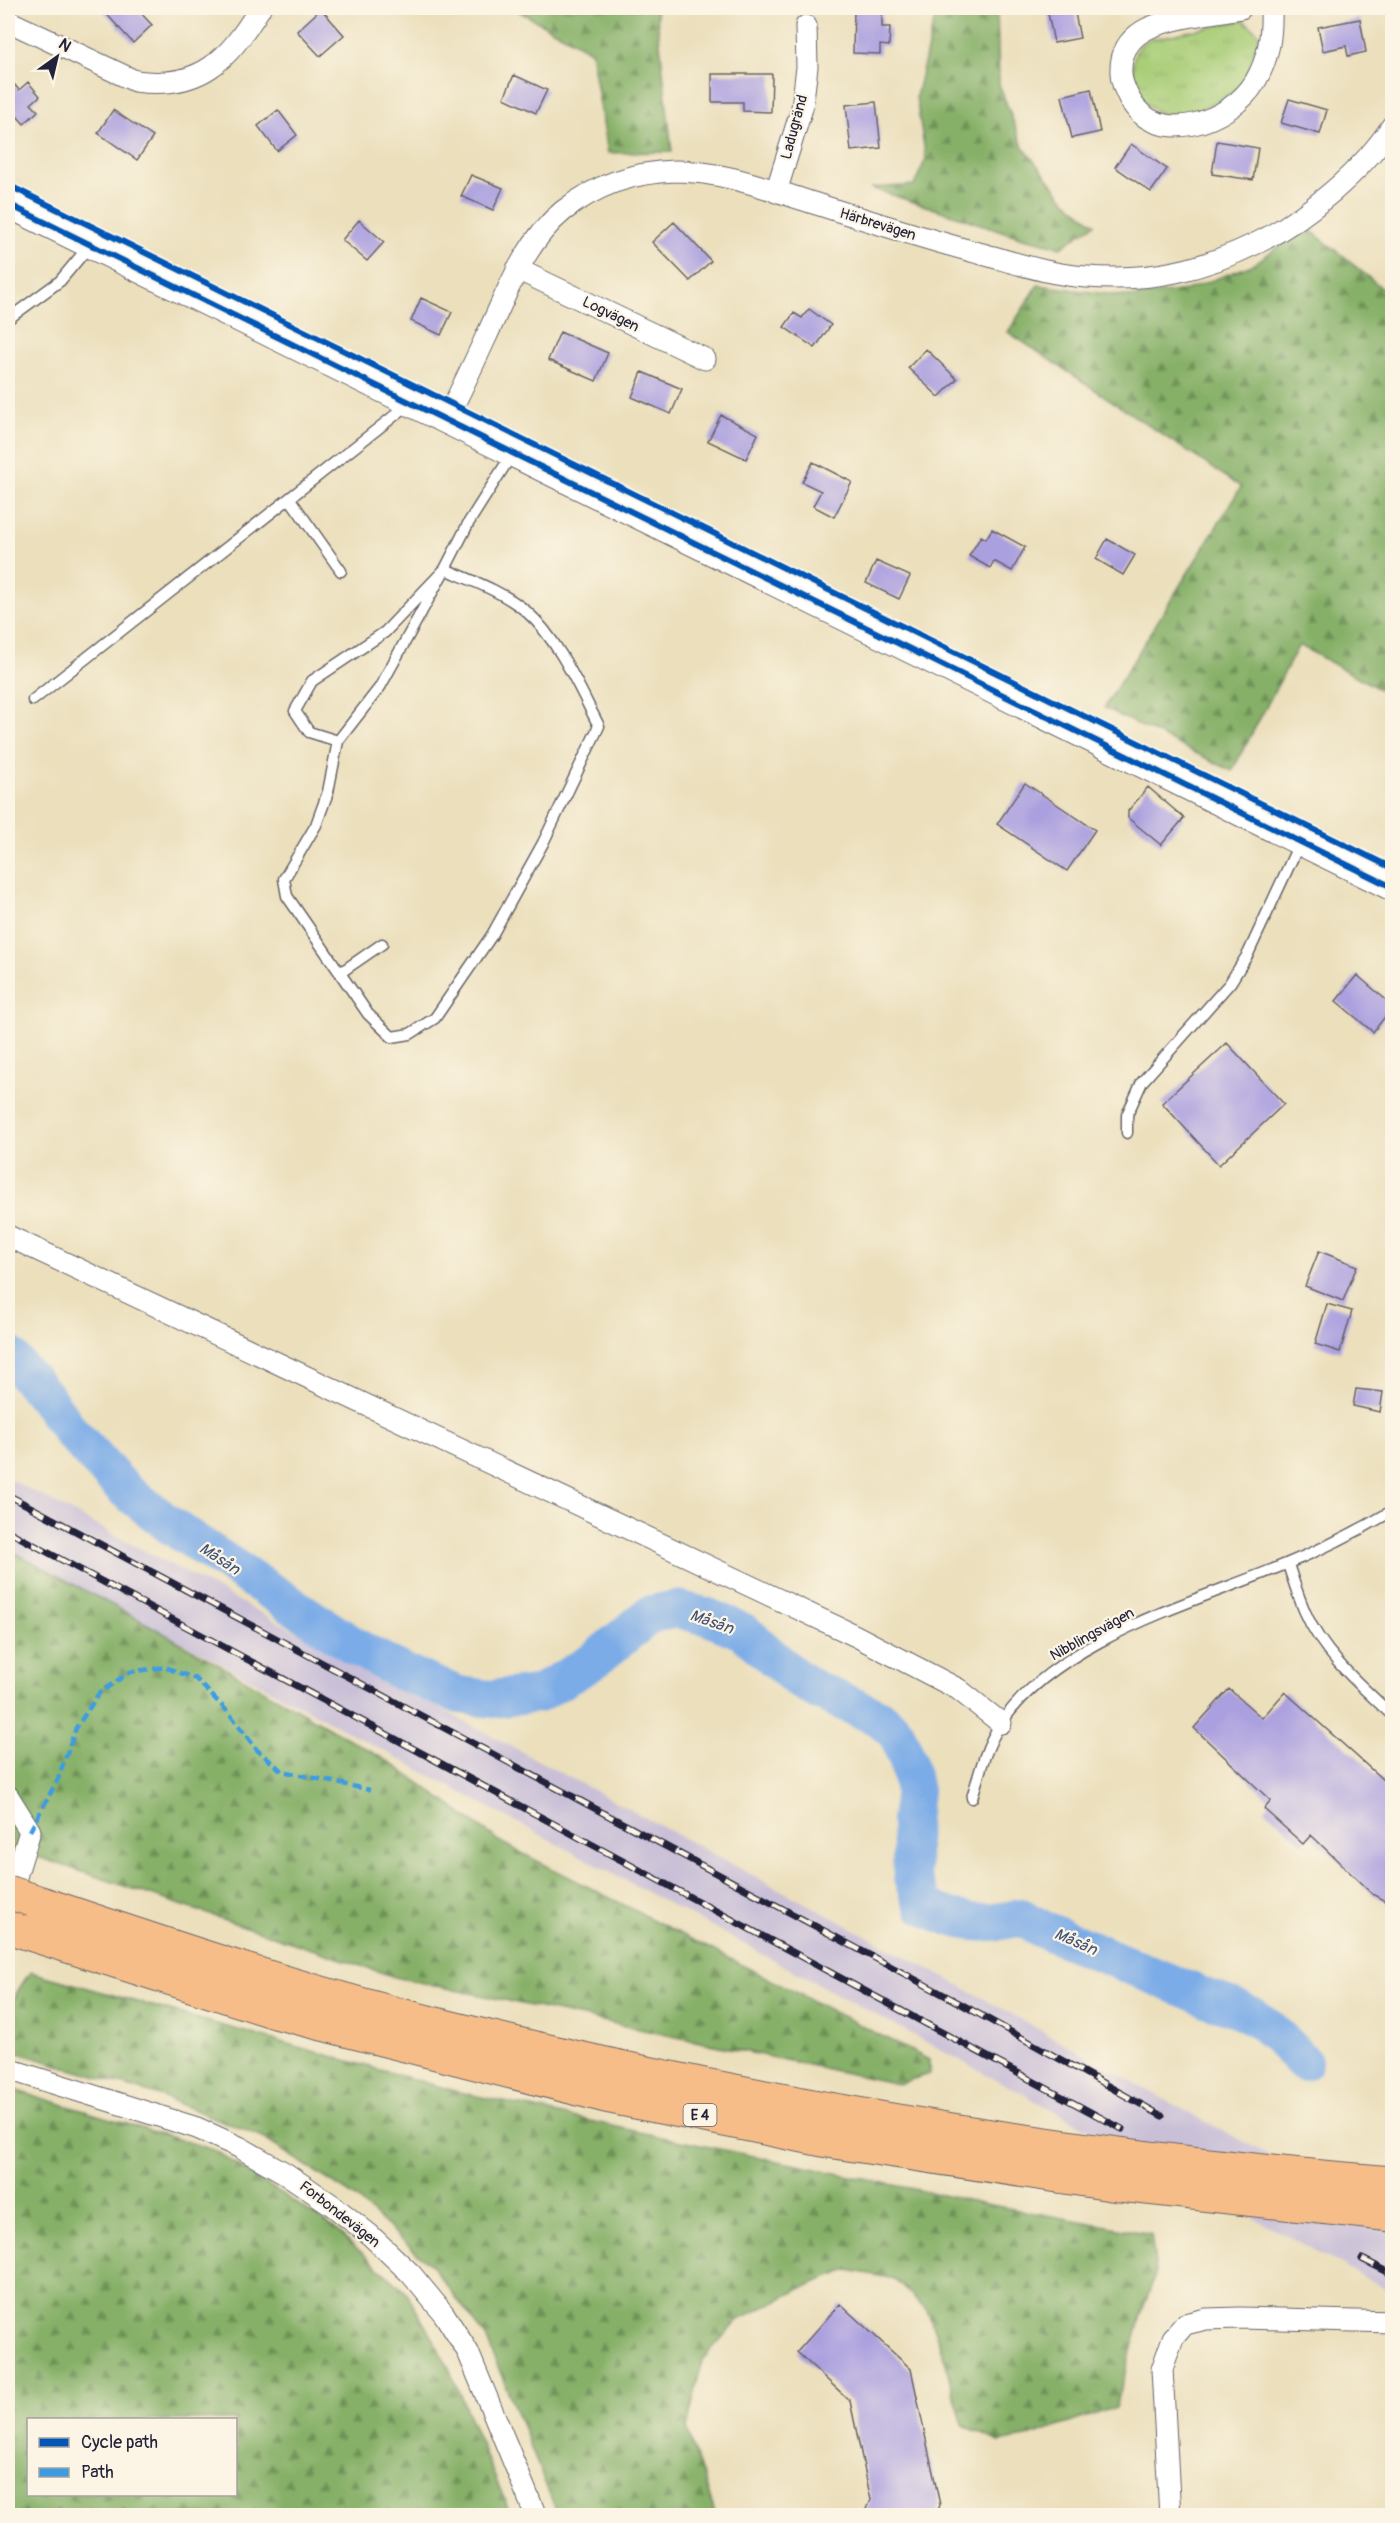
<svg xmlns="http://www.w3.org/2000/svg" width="1400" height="2523" viewBox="0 0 1400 2523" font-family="Pangolin,sans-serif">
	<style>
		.railway { fill: #c9bfd7 }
		.grass { fill: url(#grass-tufts); stroke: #657858; stroke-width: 1.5 }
		.forest { fill: url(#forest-firs); stroke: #546951; stroke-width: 1.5; fill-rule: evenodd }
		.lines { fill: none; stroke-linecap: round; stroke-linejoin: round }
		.river { stroke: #7cace7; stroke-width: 38 }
		.building { fill: #aa9fdf }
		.service-casing { stroke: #686468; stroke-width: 13 }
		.minor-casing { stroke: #686468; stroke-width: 23 }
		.tertiary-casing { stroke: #686468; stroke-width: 29 }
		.trunk-casing { stroke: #686468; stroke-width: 35 }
		.service { stroke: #fff; stroke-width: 10 }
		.minor { stroke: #fff; stroke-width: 21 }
		.tertiary { stroke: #fff; stroke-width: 27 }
		.trunk { stroke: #f7bd88; stroke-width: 33 }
		.rail-casing { stroke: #22223b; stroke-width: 7 }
		.rail { stroke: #fcf5e5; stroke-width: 4.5; stroke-dasharray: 14; stroke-linecap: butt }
		.trunk-bridge-casing { stroke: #686468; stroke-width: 35; stroke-linecap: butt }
		.trunk-bridge { stroke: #f7bd88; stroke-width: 33 }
		.quiet { stroke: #3c9ce2; stroke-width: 4.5; stroke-dasharray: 9 4.5; stroke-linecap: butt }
		.cycleway-casing { stroke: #fcf5e5; stroke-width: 10 }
		.cycleway { stroke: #0057b8; stroke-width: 6 }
		.labels { text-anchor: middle; stroke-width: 4.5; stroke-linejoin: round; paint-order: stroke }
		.shield { fill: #fcf5e5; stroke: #63616e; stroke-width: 1.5 }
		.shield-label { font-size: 14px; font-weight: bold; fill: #22223b }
		.street-label { font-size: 15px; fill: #22223b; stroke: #fcf5e5 }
		.water-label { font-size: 16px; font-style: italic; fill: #425277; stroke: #fcf5e5 }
	</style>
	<defs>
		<pattern id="grass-tufts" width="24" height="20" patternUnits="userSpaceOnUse" patternTransform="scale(1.5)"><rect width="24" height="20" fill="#a8cd76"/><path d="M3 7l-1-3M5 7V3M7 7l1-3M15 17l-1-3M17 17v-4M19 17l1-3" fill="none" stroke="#90b067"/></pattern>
		<pattern id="forest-firs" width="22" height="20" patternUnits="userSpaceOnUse" patternTransform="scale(1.5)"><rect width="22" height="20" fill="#86b067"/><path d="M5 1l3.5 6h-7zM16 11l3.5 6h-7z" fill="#6d8f56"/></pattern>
	</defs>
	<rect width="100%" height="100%" fill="#fcf5e5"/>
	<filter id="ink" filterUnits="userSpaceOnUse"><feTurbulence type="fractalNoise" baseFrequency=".0167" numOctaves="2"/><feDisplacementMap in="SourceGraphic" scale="12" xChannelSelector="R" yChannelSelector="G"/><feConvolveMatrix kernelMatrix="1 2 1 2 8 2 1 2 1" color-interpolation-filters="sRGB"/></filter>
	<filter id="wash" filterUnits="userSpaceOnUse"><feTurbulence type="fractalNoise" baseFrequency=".008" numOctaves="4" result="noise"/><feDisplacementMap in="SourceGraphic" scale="24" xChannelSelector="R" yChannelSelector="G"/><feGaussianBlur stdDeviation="1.35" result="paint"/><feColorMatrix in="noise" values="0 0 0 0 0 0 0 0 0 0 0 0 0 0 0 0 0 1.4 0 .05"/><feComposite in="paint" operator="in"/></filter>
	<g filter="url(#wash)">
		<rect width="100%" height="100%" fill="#ebdfbc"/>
		<path class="railway" d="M8,1478L968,1990L1169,2102L1392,2221V2292L8,1549Z"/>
		<path class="grass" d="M1244,20L1260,35C1255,54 1251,71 1239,86C1235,92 1226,96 1220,100C1187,120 1141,125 1134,76C1132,58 1133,51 1147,40Z"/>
		<path class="forest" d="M513,8H656L672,152L608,153L591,51Z
			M932,8H997L999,84L1023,147L1065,200L1095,224L1061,247L1023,238L871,188L914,185L926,159L916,97L935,17Z
			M1307,227L1388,293L1392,294V696L1299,645L1232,771L1104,708L1241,487L1008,332L1038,285L1131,297L1187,290L1252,265Z
			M8,1549L151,1626L391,1763L504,1844L929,2060V2074L898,2084L395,1977L8,1847Z
			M31,1972L459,2092L671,2139L991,2205L1151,2234L1156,2272L1141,2315L1116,2407L1031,2436L999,2442L963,2425L945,2360L927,2310L895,2279L848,2270L806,2286L738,2320L702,2360L687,2429L716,2515H558L486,2337L432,2266L352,2195L260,2136L157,2095L12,2051C0,2024 13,1993 31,1972Z
			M8,2088L214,2150L333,2227L407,2293L448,2366L511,2515H8ZM28,2420H236V2494H28Z"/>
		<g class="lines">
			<path class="river" d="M8,1354L45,1396L71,1432L123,1488L171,1526L356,1647L402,1672L459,1695L491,1699L538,1694L592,1662L651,1614L677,1609L708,1617L744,1632L794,1676L816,1690L880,1718L896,1732L908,1761L914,1792L910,1821L912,1878L924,1906C960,1924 983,1927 1021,1917L1042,1929L1214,2001C1256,2010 1275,2033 1303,2062"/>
		</g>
		<g id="blocks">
			<path class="building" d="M101,8H136L152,25L133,43Z
				M1047,8H1074L1080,38L1054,43Z
				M321,9L344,35L320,56L297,31Z
				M854,10L882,11V27H890L889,46L880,45V54L853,53Z
				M1360,19L1366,52L1348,56L1346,46L1323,51L1318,27Z
				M712,74H772L771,112L743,111V102H712Z
				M514,75L547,90L536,113L504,98Z
				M8,77L19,90L28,82L40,96L31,104L38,111L24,124L8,106Z
				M1091,89L1100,132L1072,138L1062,96Z
				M1289,99L1327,110L1320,134L1281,123Z
				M876,102L881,148L851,151L846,105Z
				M113,110L153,137L137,160L98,133Z
				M278,110L297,135L277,151L258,126Z
				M1217,141L1258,148L1253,180L1212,174Z
				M1131,144L1167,169L1151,192L1115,167Z
				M471,175L503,188L493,210L461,196Z
				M359,220L384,242L367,261L342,240Z
				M674,222L711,261L690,281L652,242Z
				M421,298L452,312L441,335L411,321Z
				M809,309L831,325L815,348L784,327L794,313L802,318Z
				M560,332L608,353L596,381L548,360Z
				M926,349L957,379L939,397L908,368Z
				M642,372L682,389L671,414L632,397Z
				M721,415L758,434L746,459L708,441Z
				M813,462L852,482L834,517L813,506L821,491L802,482Z
				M992,529L1025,547L1012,571L994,561L990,568L969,556L981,536L986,539Z
				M1107,539L1135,555L1123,575L1096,559Z
				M876,561L910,576L899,599L866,583Z
				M1025,783L1095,830L1067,871L997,824Z
				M1148,787L1184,818L1161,845L1128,818V811Z
				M1357,975L1392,1005V1008L1373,1032L1336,1001Z
				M1227,1043L1284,1104L1219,1165L1162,1103Z
				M1319,1251L1357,1266L1343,1301L1305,1286Z
				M1327,1304L1352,1311L1340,1352L1315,1344Z
				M1356,1389L1383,1392L1380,1412L1353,1406Z
				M1229,1689L1262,1718L1285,1692L1392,1788V1905L1372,1894L1311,1835L1303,1844L1264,1809L1271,1801L1194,1728Z
				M840,2304L911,2369L940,2505L936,2516H864L871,2500L850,2401L797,2352Z"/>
		</g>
	</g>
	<g filter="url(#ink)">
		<use href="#blocks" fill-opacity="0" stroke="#686468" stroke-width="1.5"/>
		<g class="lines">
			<defs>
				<path id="service" d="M8,319L60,281L90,245
					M290,499L341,571
					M33,700L408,405
					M338,741L328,792L316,825L284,879L287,896L340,973L382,944
					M340,973L368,1014L392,1037L410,1034L435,1018L492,935L543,843L599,726C580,690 559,640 527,612C504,592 473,581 445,569L380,687L338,741L309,732L295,711L312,681L385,632L445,569L469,522L512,454
					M1127,1133V1115L1142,1082L1230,983L1248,954L1300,842
					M1288,1564C1293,1580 1298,1596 1305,1612C1323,1654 1360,1685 1392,1715
					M972,1798C979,1774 986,1746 1000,1725C1056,1639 1196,1602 1286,1564C1323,1549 1358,1531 1392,1511"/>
				<path id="minor" d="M1241,8C1215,13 1164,18 1143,31C1127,41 1120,55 1121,73C1121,82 1125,90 1129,98C1156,149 1231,122 1255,82C1269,58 1272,35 1271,8
					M8,21L135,81C201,90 228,60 260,8
					M776,192L802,108L807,67L806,26
					M517,269L705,359
					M446,420C460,393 473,365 486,337C507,293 524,243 563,211C596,185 634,172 675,171C719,171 763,187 804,200C864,219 924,239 986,255C1019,264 1052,275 1087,277C1151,282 1202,270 1259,242C1307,218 1363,170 1392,126
					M8,1236L856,1636L958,1689L1001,1723
					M8,1796L30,1831L8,1903
					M8,2069L197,2128L239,2147L285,2173L332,2205L370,2235L411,2274L444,2314L468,2352L536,2516
					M1170,2516L1162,2369L1173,2338L1185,2324L1206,2319L1240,2318L1392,2322"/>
				<path id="tertiary" d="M8,204C469,433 931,659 1392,887"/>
				<path id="trunk" d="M32,1900C166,1945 302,1991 440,2025C752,2103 1072,2157 1392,2183
					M8,1927L279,2013L606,2096L828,2141L1111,2184L1392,2215"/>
			</defs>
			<use href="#service" class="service-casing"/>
			<use href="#minor" class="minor-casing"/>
			<use href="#tertiary" class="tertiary-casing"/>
			<use href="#trunk" class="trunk-casing"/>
			<use href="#service" class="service"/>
			<use href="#minor" class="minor"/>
			<use href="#tertiary" class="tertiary"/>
			<use href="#trunk" class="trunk"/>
			<defs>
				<path id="rail" d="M8,1495L961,2004L1162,2116
					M8,1531L1122,2129
					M1362,2259L1392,2274"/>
			</defs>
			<use href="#rail" class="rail-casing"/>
			<use href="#rail" class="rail"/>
			<defs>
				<path id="trunk-bridge" d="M8,1892L32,1900"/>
			</defs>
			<use href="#trunk-bridge" class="trunk-bridge-casing"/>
			<use href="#trunk-bridge" class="trunk-bridge"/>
			<path class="quiet" d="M30,1831L58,1779L76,1728L99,1693L130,1672L165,1667L196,1679L229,1713L257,1750L282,1771L370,1790"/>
			<defs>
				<path id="cycleway" d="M8,185L1392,868
					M8,204C469,433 931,659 1392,887"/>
			</defs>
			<use href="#cycleway" class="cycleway-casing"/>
			<use href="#cycleway" class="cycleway"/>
		</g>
	</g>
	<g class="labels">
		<rect class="shield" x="683.5" y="2104" width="33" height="22" rx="4.5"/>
		<g class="shield-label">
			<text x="700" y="2120">E 4</text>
		</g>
		<g class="street-label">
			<text transform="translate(794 127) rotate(-75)" y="5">Ladugränd</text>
			<text transform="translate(878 224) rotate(17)" y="5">Härbrevägen</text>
			<text transform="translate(611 314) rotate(26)" y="5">Logvägen</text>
			<text transform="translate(1092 1634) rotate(-29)" y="5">Nibblingsvägen</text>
			<text transform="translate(340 2214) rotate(38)" y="5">Forbondevägen</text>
		</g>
		<g class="water-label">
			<text transform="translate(220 1558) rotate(33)" y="6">Måsån</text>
			<text transform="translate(712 1621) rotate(19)" y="6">Måsån</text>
			<text transform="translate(1076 1941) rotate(23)" y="6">Måsån</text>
		</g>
	</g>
	<rect width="1400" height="2523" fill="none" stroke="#fcf5e5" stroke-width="30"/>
	<rect x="27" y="2418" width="210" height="78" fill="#fcf5e5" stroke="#a5a1a1" stroke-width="1.5"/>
	<rect x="39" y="2438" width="30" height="9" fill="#0057b8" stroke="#a5a1a1" stroke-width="1.5"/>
	<text x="81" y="2448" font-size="18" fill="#22223b">Cycle path</text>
	<rect x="39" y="2468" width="30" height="9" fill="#3c9ce2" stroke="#a5a1a1" stroke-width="1.5"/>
	<text x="81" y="2478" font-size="18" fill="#22223b">Path</text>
	<g transform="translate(57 57) rotate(34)" stroke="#fcf5e5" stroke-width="4.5" paint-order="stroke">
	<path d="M0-4.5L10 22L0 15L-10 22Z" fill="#22223b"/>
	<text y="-9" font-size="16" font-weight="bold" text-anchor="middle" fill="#22223b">N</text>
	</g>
</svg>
